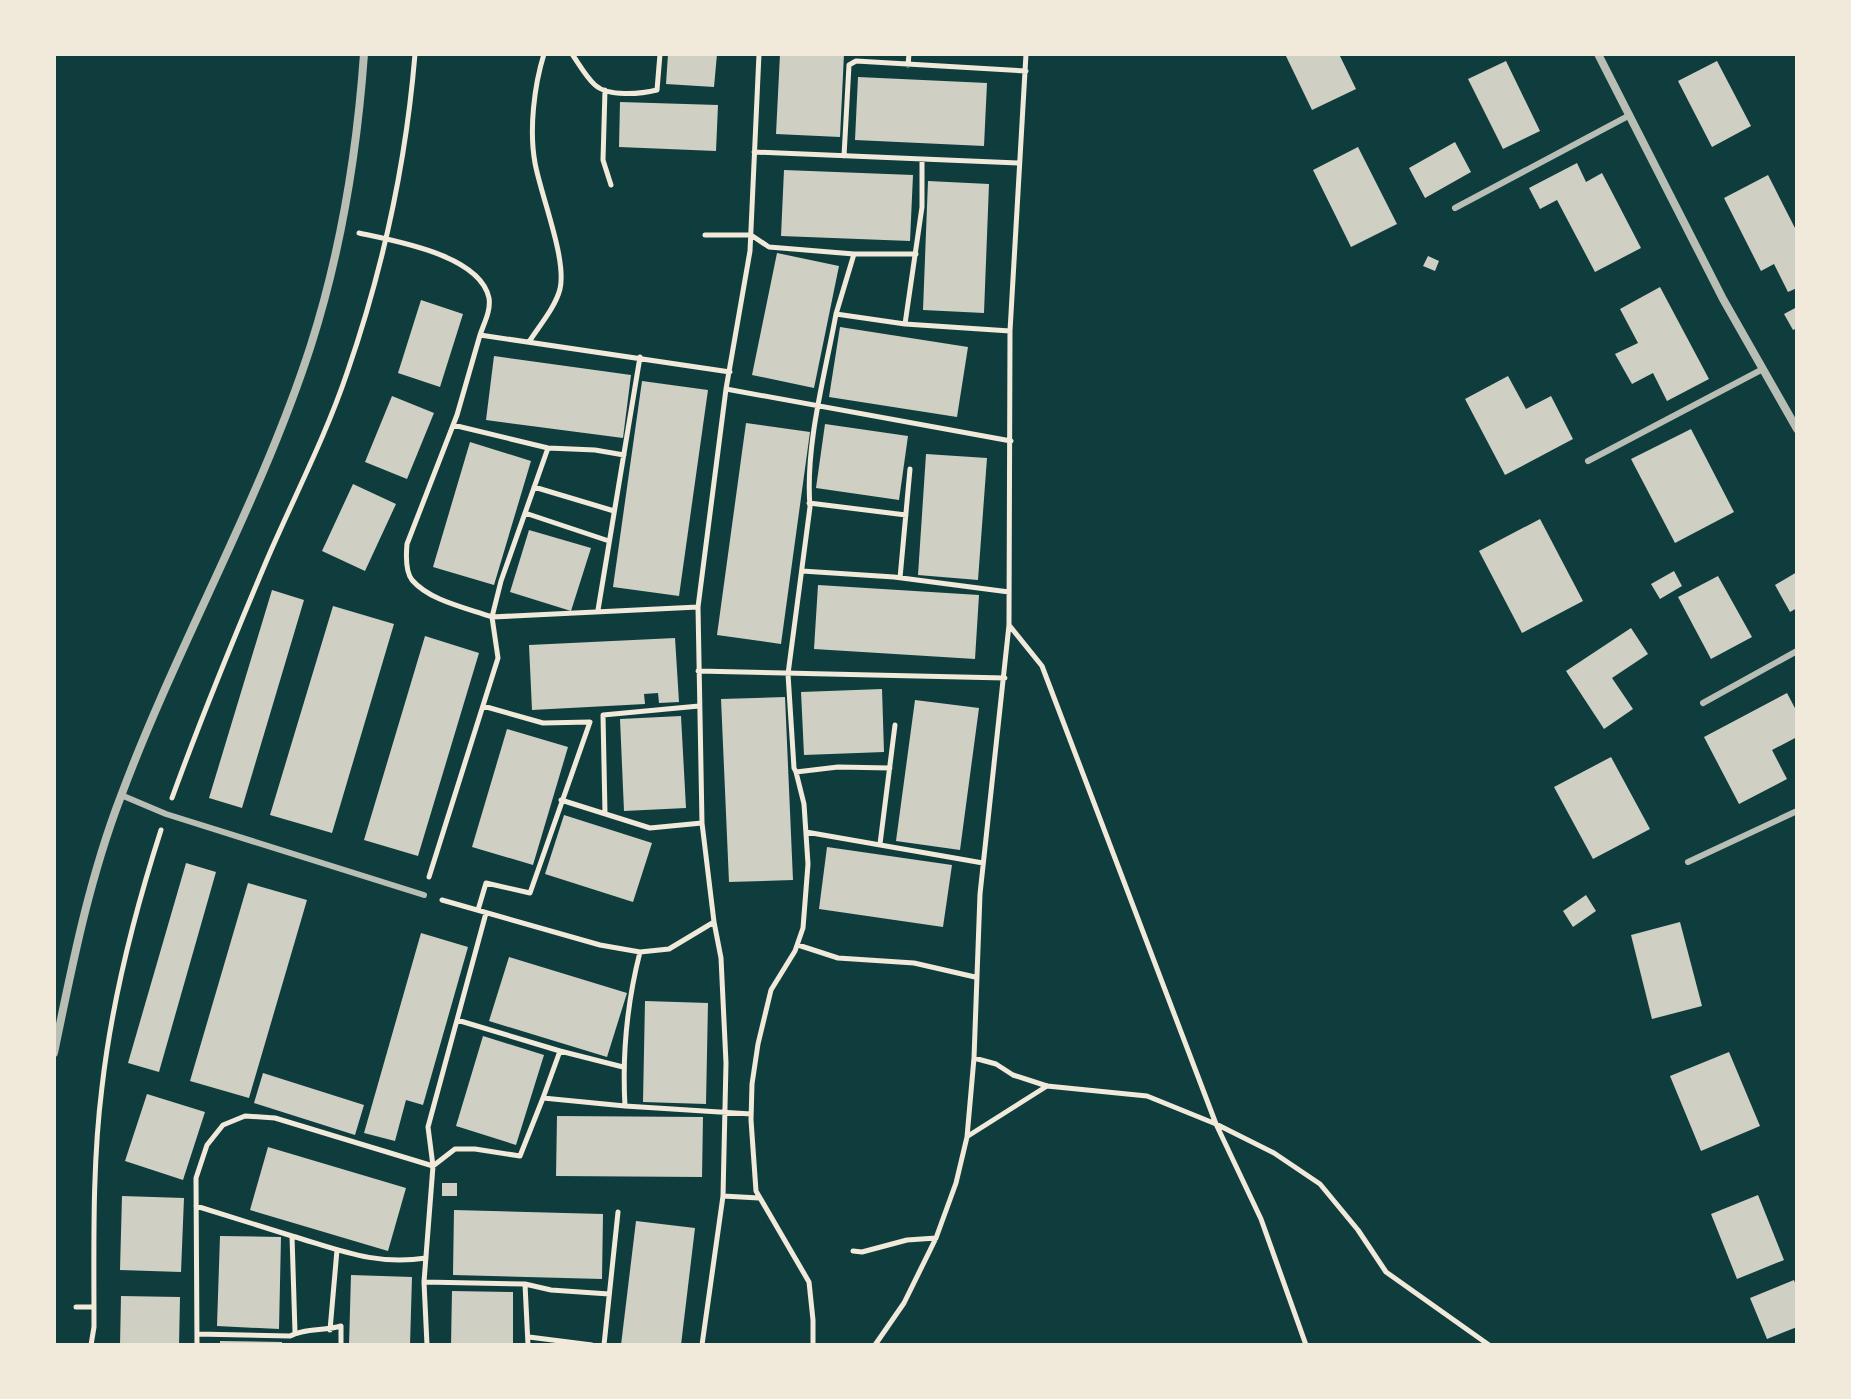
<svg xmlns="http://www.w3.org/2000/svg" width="1851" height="1399" viewBox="0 0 1851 1399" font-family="Barlow,sans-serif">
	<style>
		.building { fill: #cfcfc3 }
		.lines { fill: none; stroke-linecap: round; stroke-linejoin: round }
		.path { stroke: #f1e9da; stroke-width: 5 }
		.service { stroke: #b8beb3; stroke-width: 6 }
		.minor { stroke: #b8beb3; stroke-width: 8 }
	</style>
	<rect width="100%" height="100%" fill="#0f3d3e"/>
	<path class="building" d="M668,54H717L714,87L666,84Z
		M780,54H844L840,137L776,134Z
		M1285,54H1339L1356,89L1312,110Z
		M1506,61L1540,131L1503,149L1468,79Z
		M1717,61L1751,126L1712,147L1678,81Z
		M858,77L987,83L984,146L855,140Z
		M620,102L718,105L716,151L619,147Z
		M1455,142L1471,172L1425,198L1409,168Z
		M1358,147L1397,224L1351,247L1313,170Z
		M1577,163L1586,182L1602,173L1641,248L1595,272L1557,200L1540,209L1529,188Z
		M784,170L913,175L910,241L781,236Z
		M1768,175L1797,232V288L1788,292L1774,264L1761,271L1724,198Z
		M928,181L989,184L984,313L923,310Z
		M777,253L839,266L814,388L752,375Z
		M1428,256L1439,261L1435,271L1423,266Z
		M1660,287L1709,379L1667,401L1653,373L1632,384L1615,354L1638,343L1620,309Z
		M421,300L463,314L440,387L398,373Z
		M1797,307V328L1793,330L1784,314Z
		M840,327L968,347L957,417L829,397Z
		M494,356L631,375L623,438L486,420Z
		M1508,376L1526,409L1551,396L1573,439L1505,475L1465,399Z
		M642,381L708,390L679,596L613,587Z
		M392,396L434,413L407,479L365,462Z
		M746,423L810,432L781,644L717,635Z
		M825,424L908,436L899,500L816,488Z
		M1691,429L1734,512L1675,543L1631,459Z
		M470,442L531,461L494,585L433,567Z
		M926,454L987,458L978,580L918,575Z
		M353,484L396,504L365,571L322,551Z
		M1540,519L1583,601L1522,633L1479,551Z
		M529,530L591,548L571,611L510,592Z
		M1674,571L1682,586L1660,599L1651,584Z
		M1797,572V608L1790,612L1775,585Z
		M1718,576L1752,637L1711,659L1678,597Z
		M818,585L979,595L975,659L814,649Z
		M272,590L304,600L242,808L209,798Z
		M333,606L394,624L332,833L270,815Z
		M1631,628L1648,654L1612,678L1633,709L1604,729L1566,671Z
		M425,636L479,653L418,856L364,840Z
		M675,638L679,702L659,703L658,693L644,694L645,704L532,710L529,645Z
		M882,689L884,752L804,755L801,692Z
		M1787,693L1797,712V737L1772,750L1787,779L1739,804L1704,737Z
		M785,697L793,880L729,882L721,699Z
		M915,700L979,708L960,850L896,841Z
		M681,716L686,808L624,811L620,719Z
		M507,729L568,747L533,865L472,847Z
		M1611,757L1650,829L1593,859L1554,787Z
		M564,815L652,843L633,902L545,874Z
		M827,847L952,865L943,927L819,909Z
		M186,863L216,872L159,1072L128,1063Z
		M248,883L307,900L249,1098L190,1081Z
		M1586,895L1596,911L1573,927L1563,911Z
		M1680,922L1702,1006L1652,1019L1631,935Z
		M421,933L468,947L423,1105L406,1100L395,1141L364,1133Z
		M509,957L627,993L607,1057L489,1021Z
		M645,1001L708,1003L706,1104L643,1102Z
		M483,1036L544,1055L516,1145L456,1126Z
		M1729,1052L1760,1126L1701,1151L1670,1076Z
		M263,1073L364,1105L355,1135L254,1103Z
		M147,1094L205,1112L183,1180L125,1161Z
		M557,1116L703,1117L702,1177L556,1176Z
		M268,1147L406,1188L388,1251L250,1210Z
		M442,1183H457V1196H442Z
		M1758,1195L1784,1260L1737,1279L1711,1214Z
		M122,1196L184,1198L181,1272L120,1270Z
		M454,1210L603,1214L602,1279L453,1275Z
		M636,1221L695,1228L681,1345H621Z
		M220,1236L281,1237L279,1329L217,1326Z
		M351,1275L412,1277L410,1345H349Z
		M1794,1280L1797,1289V1327L1767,1339L1750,1298Z
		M452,1291L513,1292V1345H451Z
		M121,1296L180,1297L179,1345H120Z
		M220,1341L282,1342V1345H220Z"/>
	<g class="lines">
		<path class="path" d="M572,54C579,64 586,77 595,85C608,97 641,94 657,90L660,54
			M908,65L909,54
			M605,90L603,160L611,185
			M754,152L1019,163
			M844,156L849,65L856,61L1026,71
			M359,233C395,241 480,255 489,298C491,311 484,323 480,335L730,372
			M705,235H751L769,247L854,254H916
			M836,314L854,254
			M905,324L922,207V160
			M529,342C539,326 555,308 560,289C567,259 541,196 535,163C529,130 534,86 544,54
			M726,389L1011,441
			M453,425L548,448L595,450L624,455
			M548,448L501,581L492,617L698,607
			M534,487L614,511
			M809,503L906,515
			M525,513L609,541
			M802,571L894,577L1009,592
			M900,578L910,469
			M598,610L640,357
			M1009,625L1042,666L1216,1124L1261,1219L1306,1345
			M698,671L1005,678
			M890,768L838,767L796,772L794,768L788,674L810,507C805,445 825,375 836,314L905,324L1010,331
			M796,772L804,804L808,864L803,928L795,951L771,990L758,1044L752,1084L751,1120L756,1191L809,1282L813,1320V1345
			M172,798C201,718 233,640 266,562C293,499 325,438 347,373C383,269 406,163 415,54
			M561,800L650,828L702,823
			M605,813L603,715L699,706
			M806,832L983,863
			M880,844L895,725
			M429,877L498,658L492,617C467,608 430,601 412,580C405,571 406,555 407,544L457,415L480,335
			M442,900L600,945L640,952L669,949L714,922
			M478,910L486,883L530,893L590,722L543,723L483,706
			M798,945L838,958L914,963L975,977
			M457,1020L560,1051L543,1098
			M560,1051L623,1067
			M974,1058L996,1064L1013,1075L1047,1086L1147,1096L1216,1124L1274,1153L1320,1184L1358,1230L1386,1272L1489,1345
			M625,1106L751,1114
			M968,1136L1047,1086
			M723,1196L759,1198
			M196,1206L292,1236L295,1332
			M292,1236C340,1250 376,1266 426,1258
			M853,1251L862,1252L907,1240L936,1238
			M424,1282L525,1284L528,1345
			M525,1284L551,1290L609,1294
			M76,1307H94
			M330,1330L337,1250
			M197,1334L290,1336C304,1328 325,1331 341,1326V1345
			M529,1337L592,1345
			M91,1345L94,1327C94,1247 92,1166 102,1087C112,1000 134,914 161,830
			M197,1345L196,1178L207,1145L223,1125L245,1116L275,1118L433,1166L428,1127L486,913
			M427,1345L424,1282L433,1166L455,1149H475L520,1156L543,1098L625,1106C622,1053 627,1003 640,952
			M604,1345L618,1212
			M702,1345L723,1196L726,1063L721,958L714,922L702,823L698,607L726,389L750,251L759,54
			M875,1345L904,1303L936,1238L956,1183L967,1137L974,1058L980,894L1009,625L1010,331L1026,54"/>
		<path class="service" d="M1455,208L1630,115
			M1588,461L1761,370
			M1703,703L1797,651
			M121,795L166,814L424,895
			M1688,862L1797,811"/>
		<path class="minor" d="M1598,54L1723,299L1797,429
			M54,1053C72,966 89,879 121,796C178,643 261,500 311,345C341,251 357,152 364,54"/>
	</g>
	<rect width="1851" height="1399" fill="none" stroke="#f1e9da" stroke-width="112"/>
</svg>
